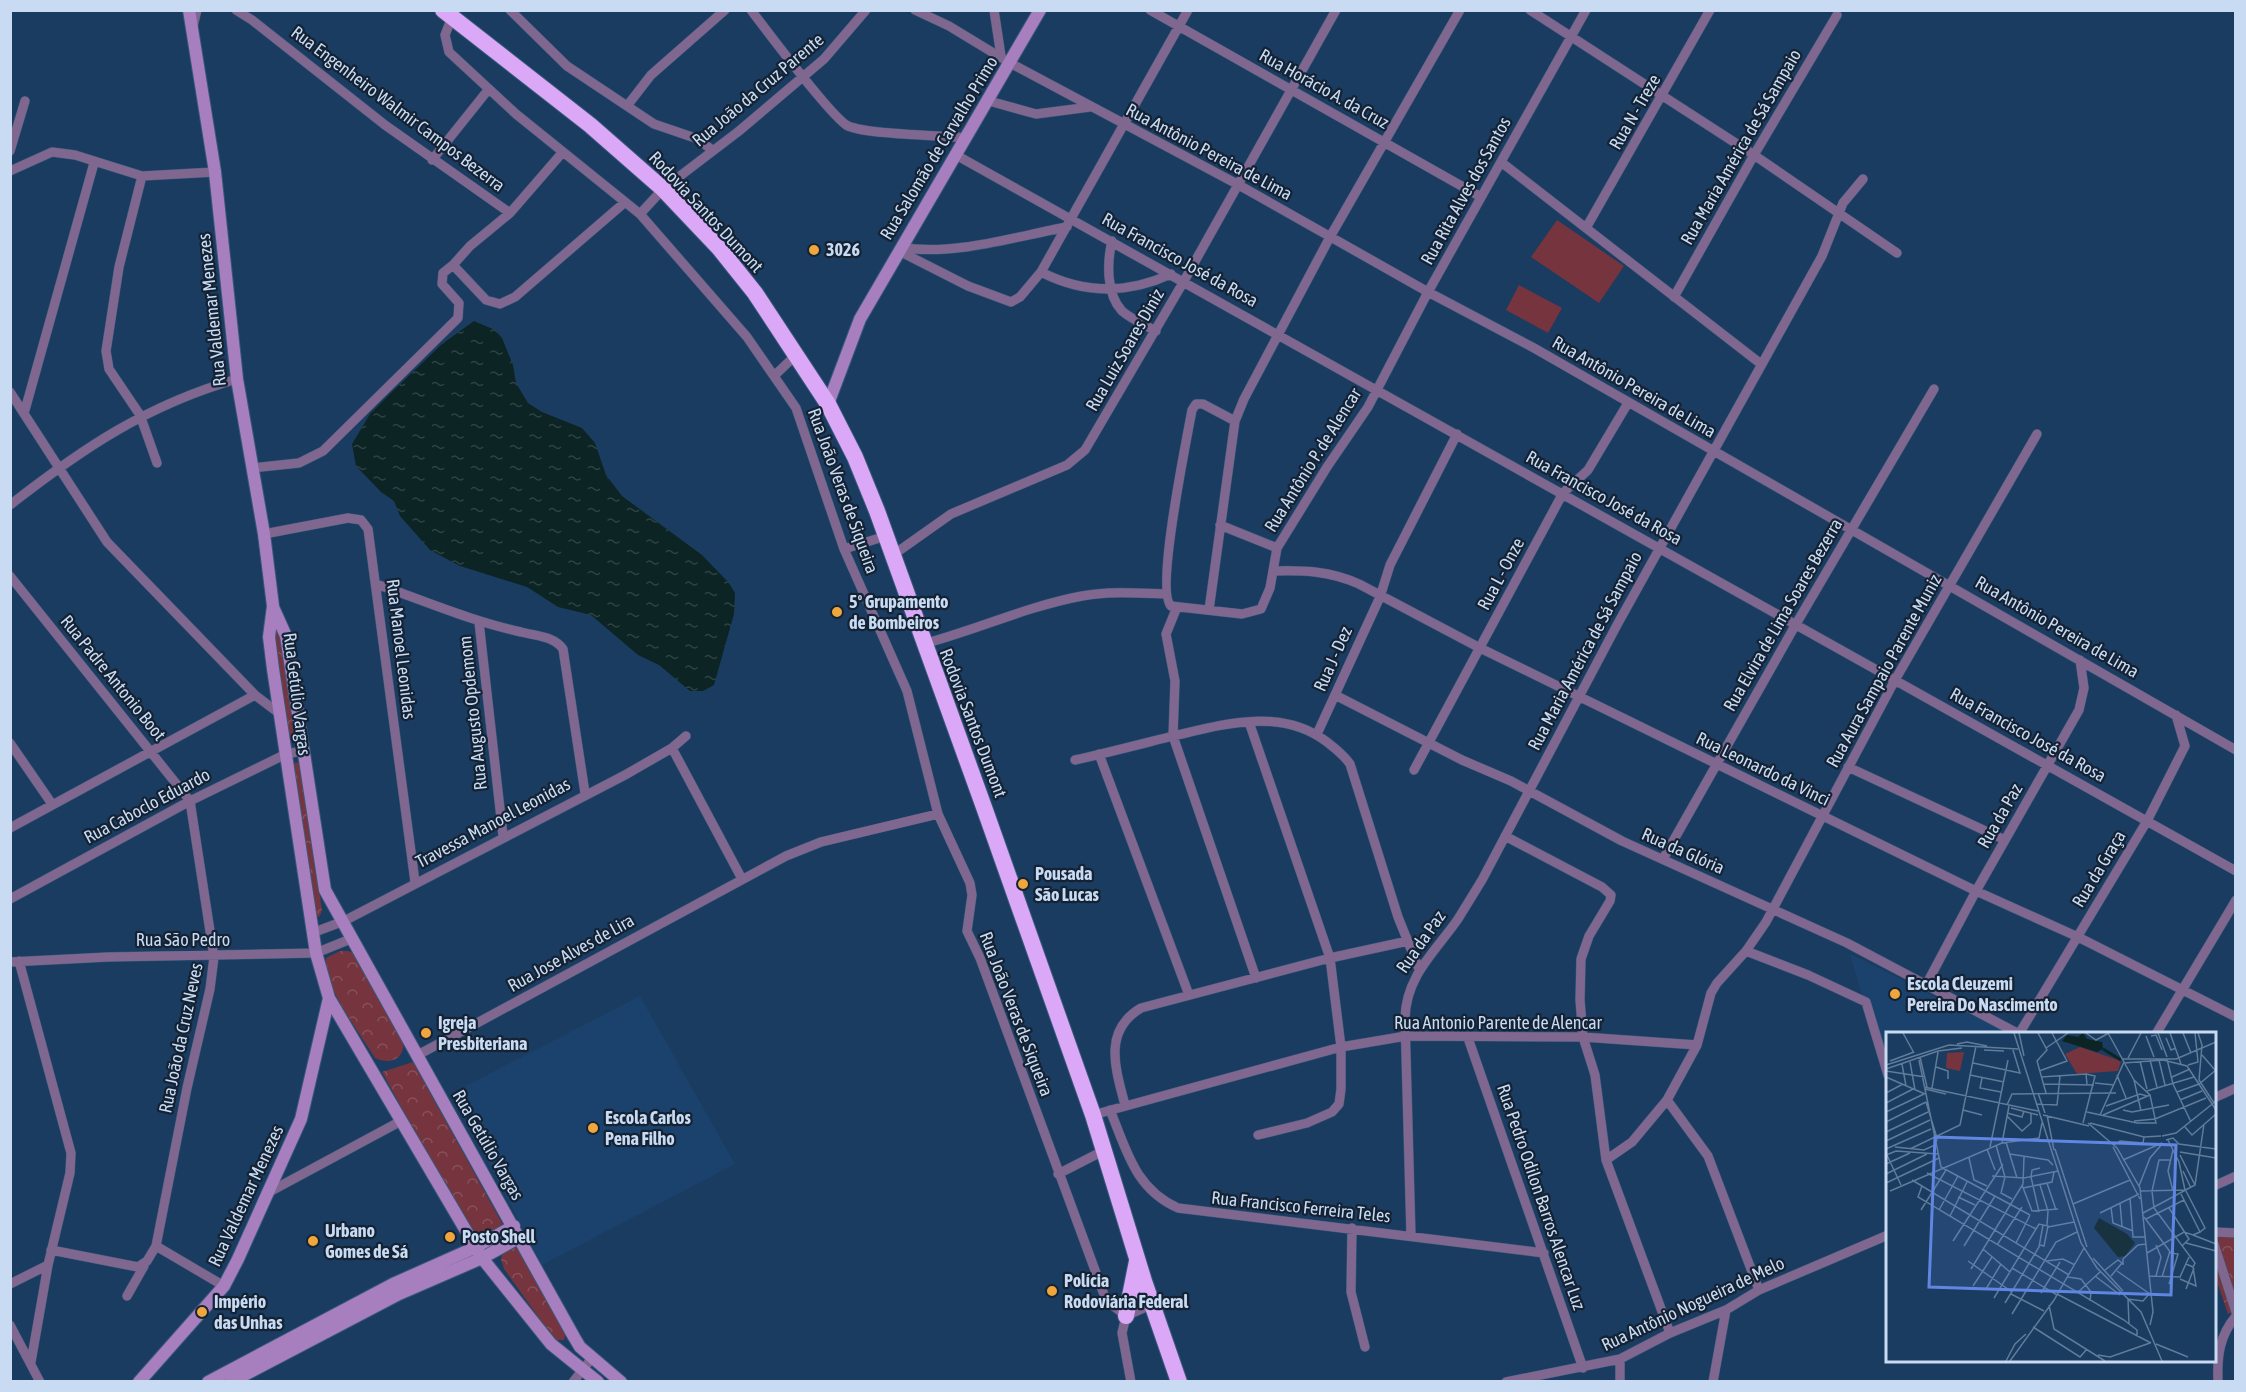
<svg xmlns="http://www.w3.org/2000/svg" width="2246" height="1392" viewBox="0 0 2246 1392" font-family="'Asap Condensed',sans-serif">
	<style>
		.built { fill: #1b426d }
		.park { fill: url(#park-crowns) }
		.pitch { fill: #75343e }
		.water { fill: url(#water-ripples) }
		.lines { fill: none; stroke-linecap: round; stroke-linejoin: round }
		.street-casing { stroke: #39597a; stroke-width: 10 }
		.secondary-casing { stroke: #39597a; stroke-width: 14 }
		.highway-casing { stroke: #39597a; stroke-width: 18 }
		.street { stroke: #80678f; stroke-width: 9 }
		.secondary { stroke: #a77fbf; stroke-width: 12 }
		.highway { stroke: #daa8f7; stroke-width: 16 }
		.poi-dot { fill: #efa73d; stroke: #142233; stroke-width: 2 }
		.labels { text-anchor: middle; stroke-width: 4.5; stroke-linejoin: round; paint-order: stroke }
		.street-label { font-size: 18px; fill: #c8dbf2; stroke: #142233 }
		.poi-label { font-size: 18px; font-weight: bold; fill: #c8dbf2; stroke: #142233; text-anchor: start }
		.inset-river { fill: none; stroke: #0c2423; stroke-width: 3 }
		.inset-road { fill: none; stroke: #607c9a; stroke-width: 1.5 }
		.view { fill: #6186e2; fill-opacity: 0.15; stroke: #6186e2; stroke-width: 3 }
		.inset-edge { fill: none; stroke: #c8dbf2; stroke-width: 3 }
	</style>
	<defs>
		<pattern id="park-crowns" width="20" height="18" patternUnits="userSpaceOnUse" patternTransform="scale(1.5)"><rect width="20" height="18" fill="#75343e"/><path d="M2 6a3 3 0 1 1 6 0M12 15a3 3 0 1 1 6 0" fill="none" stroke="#87515a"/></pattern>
		<pattern id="water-ripples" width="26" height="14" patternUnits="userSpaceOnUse" patternTransform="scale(1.5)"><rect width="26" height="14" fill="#0c2423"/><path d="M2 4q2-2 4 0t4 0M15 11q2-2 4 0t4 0" fill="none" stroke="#2e4343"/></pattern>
	</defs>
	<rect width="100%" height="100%" fill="#1a3c60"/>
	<path class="built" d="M1850,954L2008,1033L1888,1034L1887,1082Z
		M640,996L735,1164L542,1265L452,1093Z"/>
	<path class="park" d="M277,632L280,633L296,736V741L289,742L271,635Z
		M296,762L300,764L302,769L322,911L319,917L316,915L292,766Z
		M340,951H348L358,955C371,979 397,1017 403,1042C404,1048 402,1055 397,1058C390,1063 382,1061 375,1058C360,1033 322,985 326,958Z
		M413,1062L503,1225L474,1240L382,1072Z
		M2214,1234L2235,1235V1311L2228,1314L2215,1276Z
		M512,1247L520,1249L566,1333L564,1340H556L551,1335L504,1269L501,1259L503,1251Z"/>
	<path class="pitch" d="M1557,220L1624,266L1599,303L1531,257Z
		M1519,285L1562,308L1548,333L1506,310Z"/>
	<path class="water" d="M474,321L495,330L502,338L513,365L516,383L528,403L542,412L582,428L595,443L606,475L622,496L702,555L729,583L735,593L734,614L714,685L703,691H690L659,665L638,655L591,615L558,607L527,587L460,566L430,550L400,516L394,501L381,492L356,466L352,444L370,414L394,390L442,344Z"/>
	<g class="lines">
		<defs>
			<path id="street" d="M236,10L252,20L385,125L510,213
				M510,10L567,66L654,124L698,139L712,150
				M751,10C767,31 832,118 848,126C870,135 940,135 967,138
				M915,10L949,26L1010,63L1237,184L1428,292L1534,348L2236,750
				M994,10L1001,56
				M1150,10L1481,197
				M1530,10L1754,155L1897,253
				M452,17L445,35L449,52L516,114L640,214L747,337L796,408L844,549L907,691L938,814L970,883L972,895L967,931L980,958L1106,1300L1126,1316
				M193,26L197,10
				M989,101L1036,114L1090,107
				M627,106L651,75L725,10
				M10,151L25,101
				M562,153L510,213L470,246L453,265L486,300L500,304L515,297L624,203
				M956,155L2236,871
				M432,160L488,90
				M1501,162L1761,364
				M10,171L52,152L75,155L142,176L215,172
				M142,176L119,267L106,351L109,369L140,415L157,463
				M640,214L663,189L739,131L824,59L866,10
				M1586,228L1710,10
				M1112,241C1107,262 1106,294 1122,311C1131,319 1145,325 1156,331
				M901,247C951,257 1017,236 1067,227
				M899,251L968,286L1011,302L1020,297L1041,272C1084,294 1128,294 1171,274
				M1041,272L1188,10
				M1674,297L1754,155L1837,15
				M775,375L797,354
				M10,392L107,542L255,695L280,714
				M25,410L94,163
				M1235,421L1203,404H1196L1192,410C1187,438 1155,592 1171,606L1242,614L1261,609L1270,588L1277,548L1327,467L1368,407L1428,292L1586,10
				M252,468L299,463L323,451L458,318L459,303L442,284L443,273L453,265
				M10,505C83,448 147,405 237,379
				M1220,525L1277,548
				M264,534L348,518L361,520L368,529L415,882
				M844,549L886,536
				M893,555L951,514L1067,465L1085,450L1184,281L1336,10
				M1273,571C1304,570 1330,571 1359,584L1480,648L1976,891L2078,937L2236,1017
				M10,576L190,801L214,957L210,989L187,1088L156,1246L147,1261L138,1267L51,1250
				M376,584C425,601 471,621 521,632C536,636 554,636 563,649L585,793
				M1177,607L1166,634L1175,681L1173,736L1256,978
				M1209,610L1235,421L1244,399L1330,237L1460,10
				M479,622L503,836
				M923,644C976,630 1028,606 1082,596C1110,591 1137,593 1165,594
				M1335,695L1462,760L1511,781L1622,841L1847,943L2019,1034
				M1249,722L1330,958L1341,1047V1089L1339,1104L1332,1112L1307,1123L1258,1135
				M1317,734L1380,597L1390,565L1457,434
				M10,743L52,804
				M672,748L742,879
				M1099,754L1189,995
				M1075,760C1106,753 1137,745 1169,737C1221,725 1280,706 1327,742C1336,749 1344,755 1350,764L1398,917L1419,969
				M1848,767L2005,840
				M1414,770L1563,493L1588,470L1628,403
				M10,828L255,695
				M1505,836L1602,887L1611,895L1610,901L1589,936L1581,959L1580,1000L1583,1037L1595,1075L1606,1160L1670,1333
				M1663,859L1796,624L1934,389
				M10,899L190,801L286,754L302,751
				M312,933L344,921L625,775L672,748L686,736
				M1746,951L1808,975L1866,1002L1888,1075
				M19,961L71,1153L70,1173L48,1265L31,1362
				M10,962L108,957L316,953L353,938
				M1926,985L1976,891L2079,710L2084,688L2080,660
				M2019,1034L2147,821L2185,746L2176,715
				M2156,1034L2236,900
				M1468,1038L1583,1368
				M416,1056L786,856L821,842L938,814
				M2214,1098L2236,1088
				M1667,1100L1708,1156L1759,1290
				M1125,1105C1116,1070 1102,1031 1141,1008L1330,958L1408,941
				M1110,1110C1127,1151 1135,1189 1178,1208L1544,1253
				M1093,1115L1341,1047L1406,1036L1583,1037L1697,1045
				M1606,1160L1632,1142L1667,1100L1697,1045L1711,993L1717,983L1746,951L1766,922L1895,680L2037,434
				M1058,1174L1103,1151
				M2214,1186L2236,1176
				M271,1191L401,1121
				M1352,1228L1351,1292L1365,1347
				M2214,1232L2236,1233
				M1411,1236L1405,1018C1406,976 1435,952 1458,919C1466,906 1474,893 1482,880L1617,625L1822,256L1843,203L1863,179
				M2214,1244L2236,1312
				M156,1246L224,1286
				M10,1284L48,1265
				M127,1296L144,1266
				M10,1325L40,1382
				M1620,1359V1382
				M573,1382L592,1358
				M1131,1382L1122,1333L1126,1316L1153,1304
				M1506,1382L1620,1359L1670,1333L1726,1310L1759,1290L1888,1235
				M1713,1382L1726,1310
				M2218,1382C2217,1357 2219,1336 2236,1316"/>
			<path id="secondary" d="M189,10L215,172L237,379L264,534L273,606L269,637L273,669L316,953L329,998L482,1258L551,1344L598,1382
				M828,404L860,319L1040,10
				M273,607L286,636L325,890L574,1337L580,1347L621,1382
				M139,1382L224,1286L238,1259L301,1119L329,998
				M208,1382L393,1284L474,1248L514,1226
				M231,1382L399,1294L482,1258L520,1237"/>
			<path id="highway" d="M443,10L590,125L663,189L719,248L755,293L828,404L855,457L877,511L985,810L1093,1115L1144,1281L1179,1382
				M1126,1316L1137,1261"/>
		</defs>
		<use href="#street" class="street-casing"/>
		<use href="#secondary" class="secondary-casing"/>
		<use href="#highway" class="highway-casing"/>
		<use href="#street" class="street"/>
		<use href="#secondary" class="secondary"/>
		<use href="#highway" class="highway"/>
	</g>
	<g class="poi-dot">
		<circle cx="814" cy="250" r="6"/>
		<circle cx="837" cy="612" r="6"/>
		<circle cx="1023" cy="884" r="6"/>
		<circle cx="1895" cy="994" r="6"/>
		<circle cx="426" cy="1033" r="6"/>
		<circle cx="593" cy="1128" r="6"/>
		<circle cx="450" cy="1237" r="6"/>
		<circle cx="313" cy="1241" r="6"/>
		<circle cx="1052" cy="1291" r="6"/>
		<circle cx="202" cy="1312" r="6"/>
	</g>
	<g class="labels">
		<g class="street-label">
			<text transform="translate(1324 89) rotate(29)" y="6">Rua Horácio A. da Cruz</text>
			<text transform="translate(758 90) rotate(-40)" y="6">Rua João da Cruz Parente</text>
			<text transform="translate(398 109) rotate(37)" y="6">Rua Engenheiro Walmir Campos Bezerra</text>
			<text transform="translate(1635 112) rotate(-60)" y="6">Rua N - Treze</text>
			<text transform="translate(1741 147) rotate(-60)" y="6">Rua Maria América de Sá Sampaio</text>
			<text transform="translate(939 148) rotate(-59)" y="6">Rua Salomão de Carvalho Primo</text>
			<text transform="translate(1209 152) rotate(28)" y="6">Rua Antônio Pereira de Lima</text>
			<text transform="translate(1466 191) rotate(-61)" y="6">Rua Rita Alves dos Santos</text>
			<text transform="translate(706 212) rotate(47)" y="6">Rodovia Santos Dumont</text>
			<text transform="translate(1180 260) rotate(29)" y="6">Rua Francisco José da Rosa</text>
			<text transform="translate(212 310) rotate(-96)" y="6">Rua Valdemar Menezes</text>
			<text transform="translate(1125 350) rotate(-60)" y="6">Rua Luiz Soares Diniz</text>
			<text transform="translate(1634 387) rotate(30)" y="6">Rua Antônio Pereira de Lima</text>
			<text transform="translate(1313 460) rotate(-58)" y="6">Rua Antônio P. de Alencar</text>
			<text transform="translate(843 491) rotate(70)" y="6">Rua João Veras de Siqueira</text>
			<text transform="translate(1604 498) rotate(29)" y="6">Rua Francisco José da Rosa</text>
			<text transform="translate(1501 574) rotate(-62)" y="6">Rua L - Onze</text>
			<text transform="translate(1783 615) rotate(-60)" y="6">Rua Elvira de Lima Soares Bezerra</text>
			<text transform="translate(2057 627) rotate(30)" y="6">Rua Antônio Pereira de Lima</text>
			<text transform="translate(401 649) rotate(83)" y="6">Rua Manoel Leonidas</text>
			<text transform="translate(1585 651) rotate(-62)" y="6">Rua Maria América de Sá Sampaio</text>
			<text transform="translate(1333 659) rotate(-66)" y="6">Rua J - Dez</text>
			<text transform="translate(1884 671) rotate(-61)" y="6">Rua Aura Sampaio Parente Muniz</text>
			<text transform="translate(113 678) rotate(51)" y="6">Rua Padre Antonio Boot</text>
			<text transform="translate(297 694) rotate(83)" y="6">Rua Getúlio Vargas</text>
			<text transform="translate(473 713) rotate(-96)" y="6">Rua Augusto Opdemom</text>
			<text transform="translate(973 723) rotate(69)" y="6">Rodovia Santos Dumont</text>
			<text transform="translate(2028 735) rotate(29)" y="6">Rua Francisco José da Rosa</text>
			<text transform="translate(1763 769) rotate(26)" y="6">Rua Leonardo da Vinci</text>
			<text transform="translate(147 806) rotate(-28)" y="6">Rua Caboclo Eduardo</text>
			<text transform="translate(2000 816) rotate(-60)" y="6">Rua da Paz</text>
			<text transform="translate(493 823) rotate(-28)" y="6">Travessa Manoel Leonidas</text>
			<text transform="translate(1683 851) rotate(24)" y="6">Rua da Glória</text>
			<text transform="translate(2099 869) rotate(-59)" y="6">Rua da Graça</text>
			<text x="183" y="946">Rua São Pedro</text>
			<text transform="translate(1421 942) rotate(-55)" y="6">Rua da Paz</text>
			<text transform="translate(571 953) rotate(-29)" y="6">Rua Jose Alves de Lira</text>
			<text transform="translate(1016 1014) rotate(69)" y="6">Rua João Veras de Siqueira</text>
			<text x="1498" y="1029">Rua Antonio Parente de Alencar</text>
			<text transform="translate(181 1038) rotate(-78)" y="6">Rua João da Cruz Neves</text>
			<text transform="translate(488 1145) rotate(60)" y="6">Rua Getúlio Vargas</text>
			<text transform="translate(246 1196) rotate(-65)" y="6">Rua Valdemar Menezes</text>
			<text transform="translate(1541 1197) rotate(71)" y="6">Rua Pedro Odilon Barros Alencar Luz</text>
			<text transform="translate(1301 1207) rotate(6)" y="6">Rua Francisco Ferreira Teles</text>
			<text transform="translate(1693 1304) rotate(-25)" y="6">Rua Antônio Nogueira de Melo</text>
		</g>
		<g class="poi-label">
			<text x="826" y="256">3026</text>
			<text x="849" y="608">5º Grupamento<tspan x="849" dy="21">de Bombeiros</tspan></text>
			<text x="1035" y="880">Pousada<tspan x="1035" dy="21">São Lucas</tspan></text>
			<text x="1907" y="990">Escola Cleuzemi<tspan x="1907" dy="21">Pereira Do Nascimento</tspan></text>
			<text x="438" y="1029">Igreja<tspan x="438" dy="21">Presbiteriana</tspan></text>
			<text x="605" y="1124">Escola Carlos<tspan x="605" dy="21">Pena Filho</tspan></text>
			<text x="325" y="1237">Urbano<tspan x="325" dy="21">Gomes de Sá</tspan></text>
			<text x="462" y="1243">Posto Shell</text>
			<text x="1064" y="1287">Polícia<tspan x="1064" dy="21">Rodoviária Federal</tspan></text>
			<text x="214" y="1308">Império<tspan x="214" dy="21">das Unhas</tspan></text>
		</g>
	</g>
	<g transform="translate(1886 1032)">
		<rect width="330" height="330" fill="#1a3c60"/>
		<path d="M194,15L235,29L232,39L191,42L179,22Z" fill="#75343e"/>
		<path d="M78,20L74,39L60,36L61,21Z" fill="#75343e"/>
		<path d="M197,1L201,7L216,10L217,17L211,20L176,9L181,3L192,5ZM213,186L241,202L249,211L239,224L232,225L208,196Z" fill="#0c2423"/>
		<path class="inset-river" d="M217,17L235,28"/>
		<path class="inset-road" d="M17,1L28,21M128,1L195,211L211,236L255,280L276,329M133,1L138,24M152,1L161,18L151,29L160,61M200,1L210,8L223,1M272,1L281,25M284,1L295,32M297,1L305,21M312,1L316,13L313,48L328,71M260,4L268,25M265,4L270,3L276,18M280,6L285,18L290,16M71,12L81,10L101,14M160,16L182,1M98,18L118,19M316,23L329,38M34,25L41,55M242,26L255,1M236,27H290L330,10M281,27L287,52L305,90M33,28L55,135M264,28L271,55M273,28L279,53M4,29L28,20M254,29L261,57M24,30L29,58M87,31L134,41L127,18M238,31L277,28L301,34L330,78M16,32L20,54M239,32L248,48L255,79M0,33L63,13L132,17M302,33L312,30L309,1M50,35L62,39V47M0,37L52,19L76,16M0,39L39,45M153,39L181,29L166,1M84,43L118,50M231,43L240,66M0,45L39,62M155,45L200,42L201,52M286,45L304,37M96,46L94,56L115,60M209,51L228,53M157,52L208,53M38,55L152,79M46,56L52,20M39,57L60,62M261,59L308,45M291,60L313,52L330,38M0,61L17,52M152,61L159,81M294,68L316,59M40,70L51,106L50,112M0,71L27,57M151,72L171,73L174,44M121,73L126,62L230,61M220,74L254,62L261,64M125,76L152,83M77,78L96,83M237,78L246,80L283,73M0,80L38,62M201,80L251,91H270L264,63L248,48M121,81L136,85L138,79M157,83L203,94M161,83L168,118M214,83L238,30L222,1M217,83L264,63M121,84L136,99L145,91V81M248,89L269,87L320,66M0,90L40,70M197,91L209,44L200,42M202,91L231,116L254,156L267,280L264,293M204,91L258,105L275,104M299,95L306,103L330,82M0,100L42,80M276,104L290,101L330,69M280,108L287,106L293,112L330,117M282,108L293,130L299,158M0,109L44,88M120,110L131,146M116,111L123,74M110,113L119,145L115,161L126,167M228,113L234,109L257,111L258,105M9,115L38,118L49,113M104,115L122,28M227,115L254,167M0,117L45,97M24,117L74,93L90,14M101,117L109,138M169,117L201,215M287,118L282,139L287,159M294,120L330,126M0,121L15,153M124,122L162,128L167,133M0,123L10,119L52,122M294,123L309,153M83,126L88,148L101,154M237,128L276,111M284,128H273L266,159L268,176L309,231L307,235L300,232M0,132L24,121M55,135L144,183M297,139L305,156M41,141L150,197M0,142L41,122M106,144L138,146L172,139M26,148L183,243M0,151L53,126M161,151L170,178M136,153L146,179L172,177M154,153L162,179L161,193M36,154L32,165L238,288L251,298V304M253,154L264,126L277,111M137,156L166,150L168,140M4,159L116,111L153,106L156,91M255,159L299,158M300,159L319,196L314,200M72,165L89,173M244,166L247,205H259M234,171L236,194M187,172L244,148M225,175L227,191L247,199M283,176L303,207L296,214M35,178L60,138M53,178L72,144M153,180L145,145L146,138L154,136M214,181L253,162M257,181L309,153L318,92M64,184L81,150M258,185L285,221L292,222L283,252M260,187L298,168M162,195L188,190M150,197L153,192L162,194L158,214L154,213M307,203L330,212M67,209L117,132M130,211L144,183M300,211L330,219M111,213L136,175M270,213L275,225L270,244M78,214L109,164M97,217L124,240M261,221L298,200L307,203L314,200L295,162M207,226L237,259M82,229L126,260M160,229L177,227L189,233M237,233V227L252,213L260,212M126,236L171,263M85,237L137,152L138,125M219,238L232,228L236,231L225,244M231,239L264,262M209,244L234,263M263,244L294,245L303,225M182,245L195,247L205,260L204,269M276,245L284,219M294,247L310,254L307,235M87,254L106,225M100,257L115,232M300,257L308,236M155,261L174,230M191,261L214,240M125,262L158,279M171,262L265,311M108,266L150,197M119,271L153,215L157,193M163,273L168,297L219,329M126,282L170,210L191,200M243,292L242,267L257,269L264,261M147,295L194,325L201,317M270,312L302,325M212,323L224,325L264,311M120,329L129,312L140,302M124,329L168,268L198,216"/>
		<path class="view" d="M49,105L290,113L285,263L43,255Z"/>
		<rect width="330" height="330" class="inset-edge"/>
	</g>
	<rect width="2246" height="1392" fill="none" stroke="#c8dbf2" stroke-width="24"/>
</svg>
